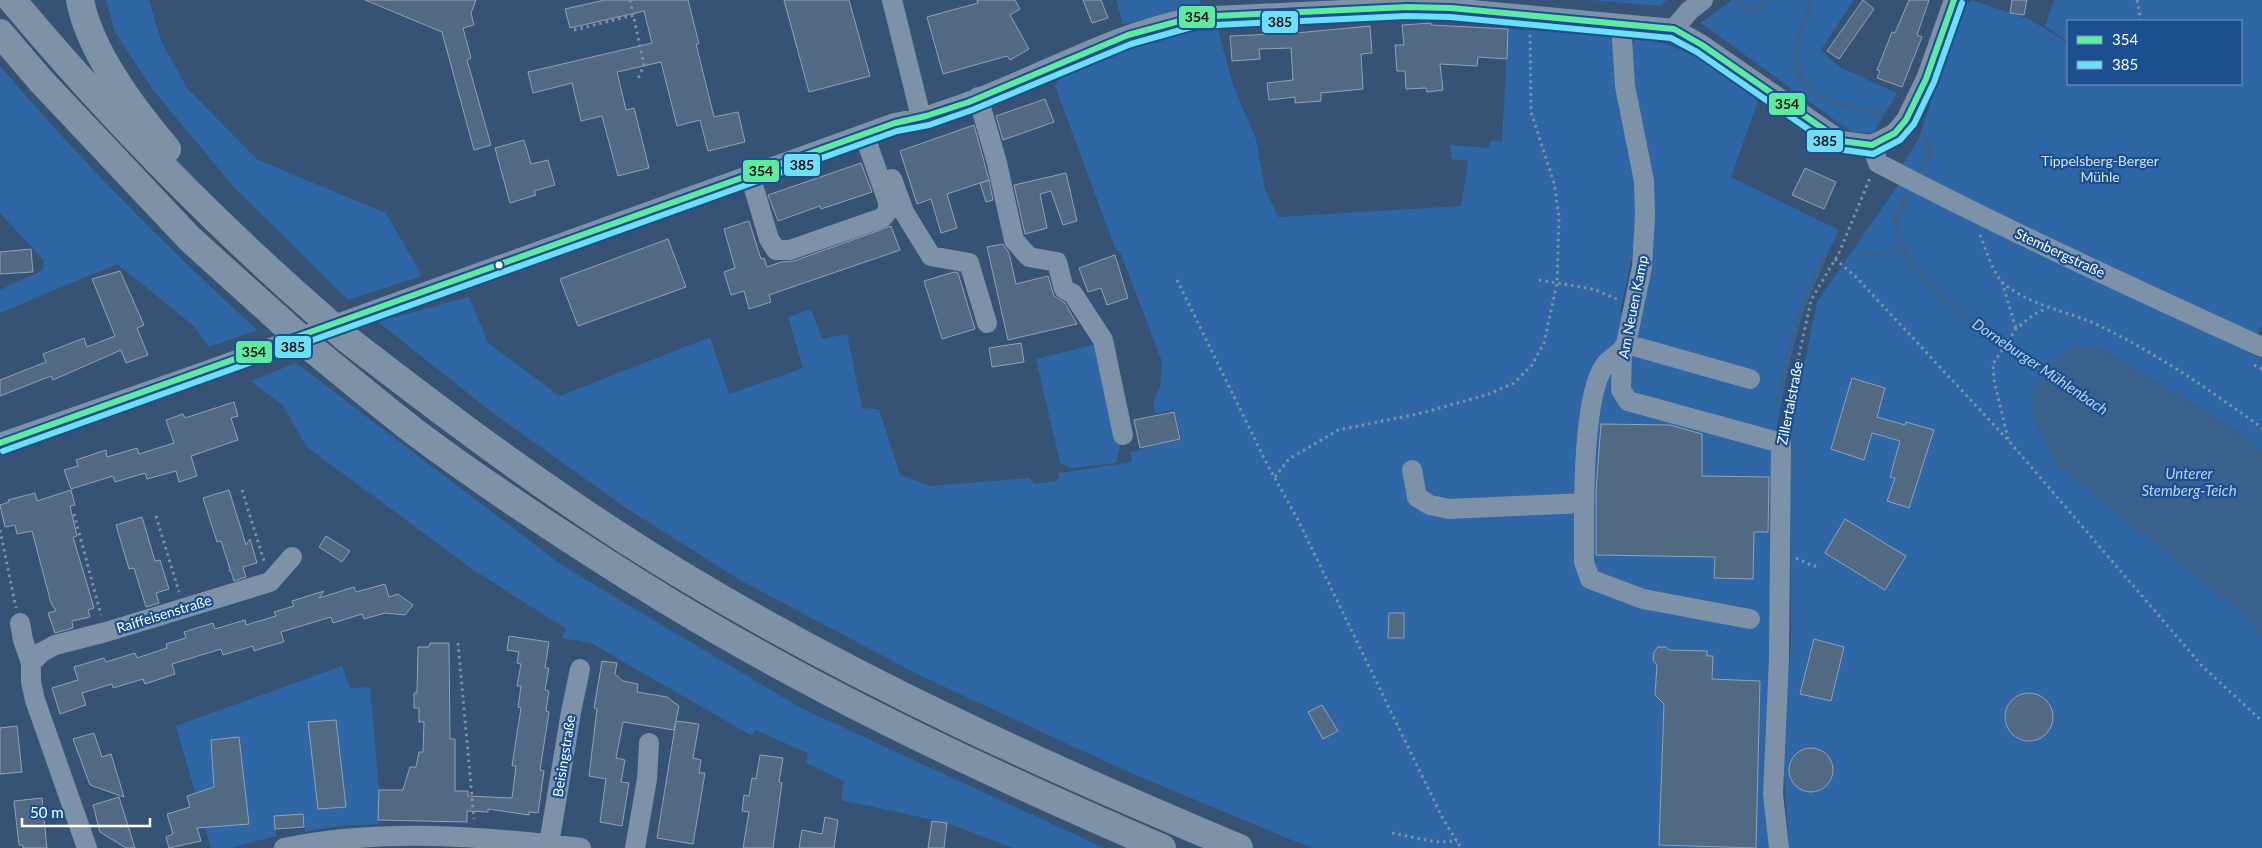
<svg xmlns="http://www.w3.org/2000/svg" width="2262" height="848" viewBox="0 0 2262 848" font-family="Lato,sans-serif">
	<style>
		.green { fill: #2f66a5 }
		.water { fill: #3b618d }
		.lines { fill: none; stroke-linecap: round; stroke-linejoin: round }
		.stream { stroke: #3b618d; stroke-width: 5 }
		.building { fill: #526984; stroke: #92a2b6 }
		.path { stroke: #7d92a8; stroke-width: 3; stroke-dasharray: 2.5 4; stroke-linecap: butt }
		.minor { stroke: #7d92a8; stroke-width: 20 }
		.highway { stroke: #7e92a7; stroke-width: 28 }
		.highway-bridge { stroke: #7e92a7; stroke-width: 28 }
		.bus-1-casing { stroke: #1b4f8f; stroke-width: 10 }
		.bus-2-casing { stroke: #1b4f8f; stroke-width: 10 }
		.bus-1 { stroke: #60e9a3; stroke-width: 6 }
		.bus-2 { stroke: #6ddff8; stroke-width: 6 }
		.bus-dot { fill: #fff; stroke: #1b4f8f; stroke-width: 2 }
		.labels { text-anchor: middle; stroke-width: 4.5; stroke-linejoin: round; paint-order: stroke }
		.park-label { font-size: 14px; fill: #cfe3fa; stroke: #1b4f8f }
		.street-label { font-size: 14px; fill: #fff; stroke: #1b4f8f }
		.water-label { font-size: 15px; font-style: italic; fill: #b5d3f5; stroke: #1b4f8f }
		.line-badge { stroke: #1b4f8f; stroke-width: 2 }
		.pale-badge-label { font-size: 14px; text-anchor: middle; font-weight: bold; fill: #111 }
	</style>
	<rect width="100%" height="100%" fill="#365274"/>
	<path class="green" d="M106,0H149L161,41L187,88L258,160L386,213L422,276L348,300L234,187L153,90L115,32Z
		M1116,0H1202L1194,8L1123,24Z
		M1591,0H1667L1659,6Z
		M1732,0H1854L1821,50L1839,67L1897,93L1873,133L1851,132L1701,23Z
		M1971,0L2029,19L2068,43V84H2241V21H2068V42L2045,26L2054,0H2262V325L2256,338L1901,167L1919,138L1964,1L1970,3Z
		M1217,27L1234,88L1256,139L1265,189L1278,217L1461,206L1468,161L1452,159L1450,145L1489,148L1491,140L1502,142L1508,29L1608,36L1615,43L1617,91L1638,171L1636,239L1620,312L1639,316L1649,268L1652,216L1649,177L1632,86L1630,46L1635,40C1682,39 1723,74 1758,101L1731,177L1839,230L1808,294L1791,354L1776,430L1777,550L1773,680L1767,784L1771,848H1314L1299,843L1126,771L917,674L740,580L626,508L498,417L378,322L469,297L488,343L560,396L710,337L729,394L803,368L788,317L811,309L822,339L847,334L862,408L879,409L900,475L930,486L1029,478L1035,484L1056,481L1059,478V473L1132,462L1130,452L1182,439L1174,409L1155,414L1153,402L1160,387L1162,362L1121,254L1115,248L1055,86L1065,71L1174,31Z
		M0,66C80,160 166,246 257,330L209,347L194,326L117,264L0,313V290L43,270L44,260L0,213Z
		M1901,181L2262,359V451L2239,432L2098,347L2035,423L2062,470L2248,617L2262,635V848H1789L1783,761L1791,639L1790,433L1817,302Z
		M1096,344L1103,354L1120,447L1116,463L1070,468L1060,463L1036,359Z
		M296,363L563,566L799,707L1104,848H1013L947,823L841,800L844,781L806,763L808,753L755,730L752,736L591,643L562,638L566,629L472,569L307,447L283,406L251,381Z
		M342,666L350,688L370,687L379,790L378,824L337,826L305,832L303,814L274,816L276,836L231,848H211L176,726Z"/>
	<path class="water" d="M2078,346L2098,347L2239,432L2262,451V637L2249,619L2058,467L2035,423L2029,398C2042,376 2053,356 2078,346Z"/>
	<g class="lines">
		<path class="stream" d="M1736,0L1744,8L1754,12L1770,0
			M1811,0C1809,13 1803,23 1799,36C1782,99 1835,103 1881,113
			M1917,178L1931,151L1925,138
			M1913,185L1896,218C1897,228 1898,238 1903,248C1920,285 1990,342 2027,360C2035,364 2044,366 2051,371
			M1861,253L1874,255L1903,249
			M1777,403L1799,316L1824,257"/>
	</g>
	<path class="building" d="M365,0H476L471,13L474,25L463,28L471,58L467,60L491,145L474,150L442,32Z
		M605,0H688L699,44H696L714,117L738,112L745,142L708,151L700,120L677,126L661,62L617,72L626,110L634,108L649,168L618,176L602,116L581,121L572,83L533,93L528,72L652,43L644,11L570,28L565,9Z
		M784,0H849L870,76L809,92Z
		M977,0H1015L1020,9L1010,15L1029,49L1010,60L1007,56L943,74L927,17L978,3Z
		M1083,0H1101L1108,18L1092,23Z
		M1863,0L1874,9L1839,59L1827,51Z
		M1909,0H1929L1917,35L1922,37L1902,87L1877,78L1880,71L1877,70L1892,32L1895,33Z
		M2012,0H2027L2024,15L2010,13Z
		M1431,23V25L1508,29L1507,59L1478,57L1477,66L1440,64L1443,90L1427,92L1426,88L1406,89L1405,71H1397L1395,45H1404L1402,25Z
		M1370,26L1372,53L1361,54L1363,89L1321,93V101L1295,103V97L1269,100L1267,83L1293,80L1291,48L1259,49L1260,59L1232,61L1230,36L1296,33Z
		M1045,99L1054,122L1003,140L996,116Z
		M974,125L989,180L947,194L957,228L941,233L931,199L917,204L900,151Z
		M524,140L531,164L548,160L555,185L534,191L536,195L510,203L495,148Z
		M861,163L872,192L821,209L820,206L778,221L768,195Z
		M1805,168L1836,182L1824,209L1792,195Z
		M1066,173L1077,221L1063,225L1051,191L1040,194L1047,228L1025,234L1014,185Z
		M989,180L993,200L986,202L980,183Z
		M749,221L761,259L764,258L767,267L781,262L794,261L891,226L900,250L769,295L771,302L749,309L744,291L731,295L724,272L735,268L724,229Z
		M668,239L686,287L578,326L560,279Z
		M1003,244L1009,253L1016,284L1048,276L1054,296L1065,303L1077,324L1008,340L987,247Z
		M31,249L33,272L0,274V252Z
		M1115,255L1128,298L1107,305L1101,288L1088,292L1079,268Z
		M120,271L144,325L137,328L148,355L126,363L121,350L53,380L51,376L0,396V380L46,362L43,354L84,338L87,347L115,336L92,279Z
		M954,272L958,273L975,329L942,339L924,281Z
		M1021,343L1024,362L992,367L989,348Z
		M1852,378L1885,388L1877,417L1905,425L1906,422L1934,430L1909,508L1887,501L1895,478L1890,477L1900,441L1872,433L1864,460L1831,449Z
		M234,402L238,416L231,418L238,440L191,456L197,476L179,482L176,471L147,479L145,473L115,482L113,476L71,489L64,470L78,466L76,460L106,450L107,457L137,448L139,454L174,443L166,420L183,414L185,418Z
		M1174,412L1180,439L1140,448L1134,420Z
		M1601,424L1670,425L1702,434V476L1769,477L1768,532H1754L1753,579L1714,578L1715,557L1596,555V490Z
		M71,490L75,505L70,506L77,536L73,537L94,608L88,610L90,617L72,621L73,628L55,633L48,613L56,611L51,603L32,531L17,534L15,525L5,527L0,505L9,502L8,500L35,493L37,501Z
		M229,490L246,545L250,539L257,563L243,567L246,577L234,581L231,571H229L230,569L221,541L217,542L203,498Z
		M142,517L155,561L160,560L169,589L156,593L159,603L146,607L134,568L129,569L116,525Z
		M1845,519L1906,556L1885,590L1825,553Z
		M326,536L350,551L342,562L319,547Z
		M385,584L389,597L398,594L413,605L405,615L385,613L364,619L362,614L333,623L331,617L281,632L284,642L269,646L254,651L253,646L223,655L221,649L172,664L175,674L145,684L143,679L113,688L112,684L82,693L86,705L60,714L52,688L78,680L74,667L104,658L106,662L135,653L137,658L167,648L166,644L186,638L184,632L213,623L215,629L245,620L246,625L276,616L274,612L294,606L292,601L324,591L319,598L354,587L356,592Z
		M1389,613H1404V638H1388Z
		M509,636L549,642L545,668H549L545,690L549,691L546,711L549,712L540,770L544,771L538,813L529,812V815L488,809V812L467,811V822L378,820L379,790H403L410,767H416L419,752H423L424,722H419V708H414V693H417L418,647H429L430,643H449L450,739H455V791H468V796L512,798L516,766H512L521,708L518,707L521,686H517L521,664L517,663L519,652L507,650Z
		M1814,639L1844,647L1831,701L1800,694Z
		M1658,647H1666L1669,650L1707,651V656H1713L1712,679L1760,681L1756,848L1659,845L1664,704L1655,695L1657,665L1653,660L1654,652Z
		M602,661L617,663L615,674L623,681L638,684L637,692L667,697L679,706L674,730L623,722L616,758L625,760L621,782L629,783L622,826L600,822L606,779L589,776L597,709L594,708Z
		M2005 717a24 24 0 1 1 48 0a24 24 0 1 1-48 0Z
		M1322,705L1338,731L1323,739L1308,712Z
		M336,720L346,807L318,809L308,722Z
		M676,721L699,724L693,758L701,760L699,773H705L693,844L657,838Z
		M17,726L22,772L0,774V728Z
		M94,733L102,757L111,754L124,797L90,785L73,739Z
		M239,737L249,824L197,828L201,841L169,848L166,837L173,834L167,814L190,807L187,796L214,787L211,740Z
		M1789 770a22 22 0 1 1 44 0a22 22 0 1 1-44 0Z
		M760,755L783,758L779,782L782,783L773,848H743L749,812L742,811L744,795L749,796L752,778L756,779Z
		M119,797L135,848H126L100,832L93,805Z
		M42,798L47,848H23V845H19L14,801Z
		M303,814L304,827L275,829L274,816Z
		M825,817L838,820L834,848H799L802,830L822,834Z
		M932,821L947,823L944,848H928Z"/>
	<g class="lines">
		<path class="path" d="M630,0L644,65L637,81
			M2137,0L2141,21
			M574,30L634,15
			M2138,85V84
			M1980,235C1986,249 1992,272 2003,283C2033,308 2071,311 2104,328C2159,355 2213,392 2262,428
			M1835,259L1856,277L2008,440L2203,667L2262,721
			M1177,280L1267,464L1298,520L1443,819L1461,848
			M1539,280L1593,289L1619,300
			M2002,282L2016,329
			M2254,365L2262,369
			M1784,425L1811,300L1839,253L1870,178
			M2008,439L1994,380L1993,364L2016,329L2033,315L2047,308
			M1275,477L1289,459L1338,430L1422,413L1489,394L1514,383L1532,365L1544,343L1557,283L1559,216L1554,183L1531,112L1530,32
			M242,490L264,561
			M74,514L101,615
			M156,516L179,592
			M0,530L16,608
			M1796,558L1813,566H1820
			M458,643L474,819
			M1392,833L1436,842L1457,841"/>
		<path class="minor" d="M892,0L921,117
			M1621,24L1625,86L1644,181L1645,216L1642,267L1626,344L1622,350L1621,390L1628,401L1781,443L1779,659L1773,794L1779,848
			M1674,29L1689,11L1703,0
			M978,97L997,163L1014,240L1029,257L1057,262L1064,289L1073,294L1103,340L1123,435
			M1872,145L1878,163C2004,229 2133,288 2262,347
			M750,175L769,239L776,250H790L882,218L888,211V202L864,134
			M892,179L904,212L931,256L969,263L987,323
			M1626,344L1750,379
			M1622,350C1617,355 1609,360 1605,365C1581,396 1584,521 1584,562L1590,579L1643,599L1750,619
			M0,443L198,374L895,123C909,120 923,118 936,113C1024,86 1103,34 1194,17L1407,7L1451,8L1674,29L1702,45L1841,141L1872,145L1895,133L1906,120L1926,79L1954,0
			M1412,470L1417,497L1430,505L1449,509L1584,503
			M20,623L23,640L31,663V682L35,700L87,848
			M31,663L42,652L55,645L106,632L270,582L292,557
			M549,844L571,712L580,669
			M284,848C381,828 482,836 581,848
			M635,848L647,779L649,743"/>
		<path class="highway" d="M12,0C105,111 205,214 314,310
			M80,0C90,52 133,109 167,149
			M0,33L41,81L190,239L282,322
			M347,339C458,425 569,508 690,580C865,685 1051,769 1239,848
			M315,351C348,378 381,406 415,432C484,484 559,533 632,579C800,685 981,770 1162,848"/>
		<path class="highway-bridge" d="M314,310L347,339
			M282,322L315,351"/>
		<defs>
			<path id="bus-1" d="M0,443L895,123L926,116L969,102L1128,35L1194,17L1407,7L1451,8L1674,29L1702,45L1841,141L1872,145L1895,133L1906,120L1926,79L1954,0"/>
			<path id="bus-2" d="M3,451L897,131L929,125L972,110L1131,44L1195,26L1407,16L1450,17L1671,38L1697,52L1837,149L1873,154L1900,140L1914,124L1934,82L1962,3"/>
		</defs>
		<use href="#bus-1" class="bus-1-casing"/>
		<use href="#bus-2" class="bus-2-casing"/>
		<use href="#bus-1" class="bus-1"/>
		<use href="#bus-2" class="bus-2"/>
	</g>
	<circle class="bus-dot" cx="499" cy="265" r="4.5"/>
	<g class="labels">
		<g class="park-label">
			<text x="2100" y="166">Tippelsberg-Berger<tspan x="2100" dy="16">Mühle</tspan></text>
		</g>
		<g class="street-label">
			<text transform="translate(2060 253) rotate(25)" y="5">Stembergstraße</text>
			<text transform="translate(1633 307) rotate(-79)" y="5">Am Neuen Kamp</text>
			<text transform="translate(1790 403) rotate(-79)" y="5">Zillertalstraße</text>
			<text transform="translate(164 614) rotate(-17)" y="5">Raiffeisenstraße</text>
			<text transform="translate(564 756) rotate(-81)" y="5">Beisingstraße</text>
		</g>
		<g class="water-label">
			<text transform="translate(2040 367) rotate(34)" y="5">Dorneburger Mühlenbach</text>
			<text x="2189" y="479">Unterer<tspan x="2189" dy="17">Stemberg-Teich</tspan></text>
		</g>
	</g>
	<g class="line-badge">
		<rect x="1178" y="5" width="38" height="24" rx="5" fill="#60e9a3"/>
		<rect x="1261" y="10" width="38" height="24" rx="5" fill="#6ddff8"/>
		<rect x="1768" y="92" width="38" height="24" rx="5" fill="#60e9a3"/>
		<rect x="1806" y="129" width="38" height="24" rx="5" fill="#6ddff8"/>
		<rect x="783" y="153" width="38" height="24" rx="5" fill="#6ddff8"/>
		<rect x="742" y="159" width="38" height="24" rx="5" fill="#60e9a3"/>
		<rect x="274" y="335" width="38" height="24" rx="5" fill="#6ddff8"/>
		<rect x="235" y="340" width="38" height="24" rx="5" fill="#60e9a3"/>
	</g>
	<g class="pale-badge-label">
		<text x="1197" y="22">354</text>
		<text x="1280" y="27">385</text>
		<text x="1787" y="109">354</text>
		<text x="1825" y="146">385</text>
		<text x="802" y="170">385</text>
		<text x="761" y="176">354</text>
		<text x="293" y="352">385</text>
		<text x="254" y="357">354</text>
	</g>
	<rect x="2067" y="20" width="175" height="65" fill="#1b4f8f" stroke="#7695bc"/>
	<rect x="2077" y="36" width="25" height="8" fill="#60e9a3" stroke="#7695bc"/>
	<text x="2112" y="45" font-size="15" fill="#ffffff">354</text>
	<rect x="2077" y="61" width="25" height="8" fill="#6ddff8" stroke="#7695bc"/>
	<text x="2112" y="70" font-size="15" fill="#ffffff">385</text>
	<path d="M22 818v8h128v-8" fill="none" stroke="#ffffff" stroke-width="2.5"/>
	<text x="30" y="818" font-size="15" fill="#ffffff" stroke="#1b4f8f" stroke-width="4" paint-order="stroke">50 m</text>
</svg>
